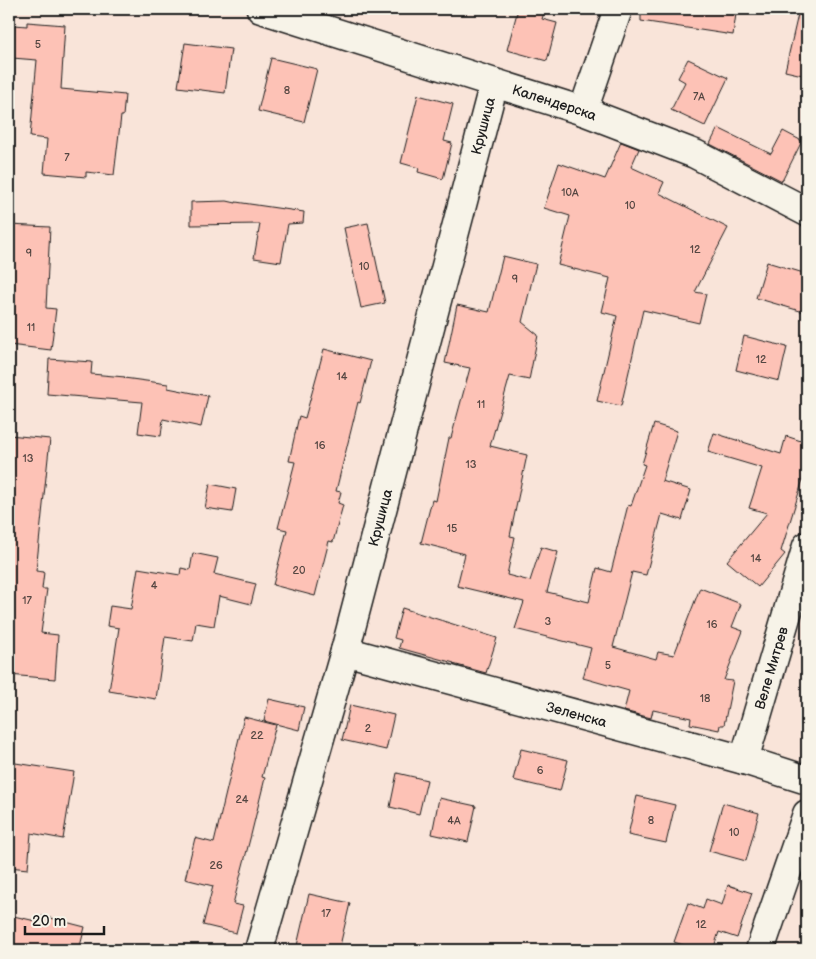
<svg xmlns="http://www.w3.org/2000/svg" width="816" height="959" viewBox="0 0 816 959" font-family="'Balsamiq Sans',sans-serif">
	<style>
		.building { fill: #fdc2b6; stroke: #1c1c1c }
		.lines { fill: none; stroke-linecap: round; stroke-linejoin: round }
		.street-casing { stroke: #1c1c1c; stroke-width: 31 }
		.street { stroke: #f7f3e8; stroke-width: 28 }
		.labels { text-anchor: middle; stroke-width: 5; stroke-linejoin: round; paint-order: stroke }
		.number-label { font-size: 11px; fill: #544642 }
		.street-label { font-size: 14px; fill: #1c1c1c; stroke: #f7f3e8 }
	</style>
	<rect width="100%" height="100%" fill="#f9e4d9"/>
	<filter id="ink" filterUnits="userSpaceOnUse"><feTurbulence type="fractalNoise" baseFrequency=".02" numOctaves="2"/><feDisplacementMap in="SourceGraphic" scale="10" xChannelSelector="R" yChannelSelector="G"/><feConvolveMatrix kernelMatrix="1 2 1 2 8 2 1 2 1" color-interpolation-filters="sRGB"/></filter>
	<g filter="url(#ink)">
		<path class="building" d="M518,9H545L542,19L557,23L547,61L507,50Z
			M641,9H700L736,14L733,35L641,21Z
			M799,10L807,11V76L785,71Z
			M27,22L65,25L61,89L125,95L123,116H121L114,175L86,172V177L44,173L47,139L30,137L37,60L12,58L14,25L27,26Z
			M185,43L231,49L225,93L178,87Z
			M271,58L317,69L304,122L258,111Z
			M688,59L728,78L705,126L671,110L685,82L678,78Z
			M418,95L453,104L444,141L452,143L443,179L418,172L419,168L401,163Z
			M718,128L771,154L783,131L802,141L782,181L710,144Z
			M621,142L639,149L631,167L664,182L659,193L728,228L695,292L706,294L699,323L643,310L621,406L597,401L617,316L602,312L610,278L558,265L570,216L544,208L559,163L605,179Z
			M227,201L236,203V202L304,212L303,223L288,224L281,262L254,258L260,224L191,225V202Z
			M368,223L385,303L361,308L344,228Z
			M9,225L50,227L46,308L56,309L51,350L9,345Z
			M503,256L536,264L522,322L538,335L529,380L510,376L490,446L527,455L510,536L515,537L507,575L530,581L541,547L558,552L547,592L589,602L597,568L611,572L628,505L631,506L645,465L642,464L654,424L677,431L662,481L691,490L682,520L662,514L646,575L632,572L613,647L656,659L658,652L674,655L700,588L741,604L732,627L743,631L724,680L733,681L724,725H720L719,730L690,724L691,718L653,710L651,718L624,711L629,691L583,678L591,648L515,629L524,602L457,586L465,554L421,543L432,500L436,501L449,438H451L470,368L445,363L457,305L489,312Z
			M767,262L807,274V313L756,298Z
			M744,336L787,347L779,381L736,370Z
			M324,349L371,361L360,403L358,402L336,491L341,492L338,503L343,505L333,542L329,541L315,596L273,585L287,530L278,528L295,462L289,461L299,416L305,418Z
			M49,359L92,362L91,374L125,377L124,378L168,384V388L208,396L201,427L163,419L161,436L138,433L142,402L47,394Z
			M714,433L781,454L786,436L807,443V477L804,476L781,551L785,554L758,587L727,561L767,513L749,508L762,468L708,452Z
			M9,435L50,439L36,571L44,572L42,589H47L41,633L58,635L55,679L9,675Z
			M210,484L236,489L232,512L205,508Z
			M193,553L218,558L214,574L256,584L251,604L219,596L214,626L196,623L193,641L165,637L156,699L109,691L119,628L107,626L110,606L131,609L138,568L180,575L181,568L190,570Z
			M402,608L497,638L486,673L453,664L454,663L399,648L401,640L394,638Z
			M269,699L304,707L299,730L264,721Z
			M350,705L394,715L386,750L342,740Z
			M244,717L276,725L262,777L265,778L251,835L233,904L243,906L236,933L203,925L213,886L185,879L195,838L214,843Z
			M521,749L568,760L560,791L513,780Z
			M9,762L74,772L63,839L31,833L28,869L9,867Z
			M397,773L427,780L419,814L390,807Z
			M637,796L675,805L666,843L628,835Z
			M439,798L476,806L468,842L432,834Z
			M723,803L759,813L746,861L709,851Z
			M728,885L752,893L737,938L719,932L713,950H698L674,942L688,903L703,909L706,899L722,905Z
			M309,894L350,903L339,950H296Z
			M9,915L40,922L42,916L85,927L79,950H9Z"/>
		<g class="lines">
			<defs>
				<g id="street">
					<path id="s1" d="M261,9L583,111L695,154L807,212"/>
					<path d="M583,111L618,9"/>
					<path id="s2" d="M345,651L744,760L807,780"/>
					<path id="s3" d="M744,760L807,546"/>
					<path id="s4" d="M259,950L345,651L494,83"/>
					<path d="M760,950L807,814"/>
				</g>
			</defs>
			<use href="#street" class="street-casing"/>
			<use href="#street" class="street"/>
		</g>
	</g>
	<g class="labels">
		<g class="number-label">
			<text x="38" y="48">5</text>
			<text x="287" y="94">8</text>
			<text x="699" y="100">7А</text>
			<text x="67" y="161">7</text>
			<text x="570" y="196">10А</text>
			<text x="630" y="209">10</text>
			<text x="695" y="253">12</text>
			<text x="29" y="257">9</text>
			<text x="364" y="270">10</text>
			<text x="515" y="283">9</text>
			<text x="31" y="331">11</text>
			<text x="761" y="363">12</text>
			<text x="342" y="380">14</text>
			<text x="481" y="408">11</text>
			<text x="320" y="449">16</text>
			<text x="28" y="462">13</text>
			<text x="471" y="468">13</text>
			<text x="452" y="532">15</text>
			<text x="756" y="562">14</text>
			<text x="299" y="574">20</text>
			<text x="154" y="589">4</text>
			<text x="27" y="604">17</text>
			<text x="548" y="625">3</text>
			<text x="712" y="628">16</text>
			<text x="608" y="669">5</text>
			<text x="705" y="702">18</text>
			<text x="368" y="732">2</text>
			<text x="257" y="739">22</text>
			<text x="540" y="774">6</text>
			<text x="242" y="803">24</text>
			<text x="454" y="824">4А</text>
			<text x="651" y="824">8</text>
			<text x="734" y="836">10</text>
			<text x="216" y="869">26</text>
			<text x="326" y="917">17</text>
			<text x="701" y="928">12</text>
		</g>
		<g class="street-label">
			<text dy="5" stroke="none"><textPath href="#s1" startOffset="308">Календерска</textPath></text>
			<text dy="5" stroke="none"><textPath href="#s4" startOffset="854">Крушица</textPath></text>
			<text dy="5" stroke="none"><textPath href="#s4" startOffset="449">Крушица</textPath></text>
			<text dy="5" stroke="none"><textPath href="#s3" startOffset="96">Веле Митрев</textPath></text>
			<text dy="5" stroke="none"><textPath href="#s2" startOffset="240">Зеленска</textPath></text>
		</g>
	</g>
	<rect width="816" height="959" fill="none" stroke="#f7f3e8" stroke-width="30"/>
	<rect x="15" y="15" width="786" height="929" fill="none" stroke="#1c1c1c" stroke-width="2" filter="url(#ink)"/>
	<path d="M25 926v8h79v-8" fill="none" stroke="#1c1c1c" stroke-width="2.5"/>
	<text x="32" y="926" font-size="15" fill="#1c1c1c" stroke="#f7f3e8" stroke-width="4" paint-order="stroke">20 m</text>
</svg>
